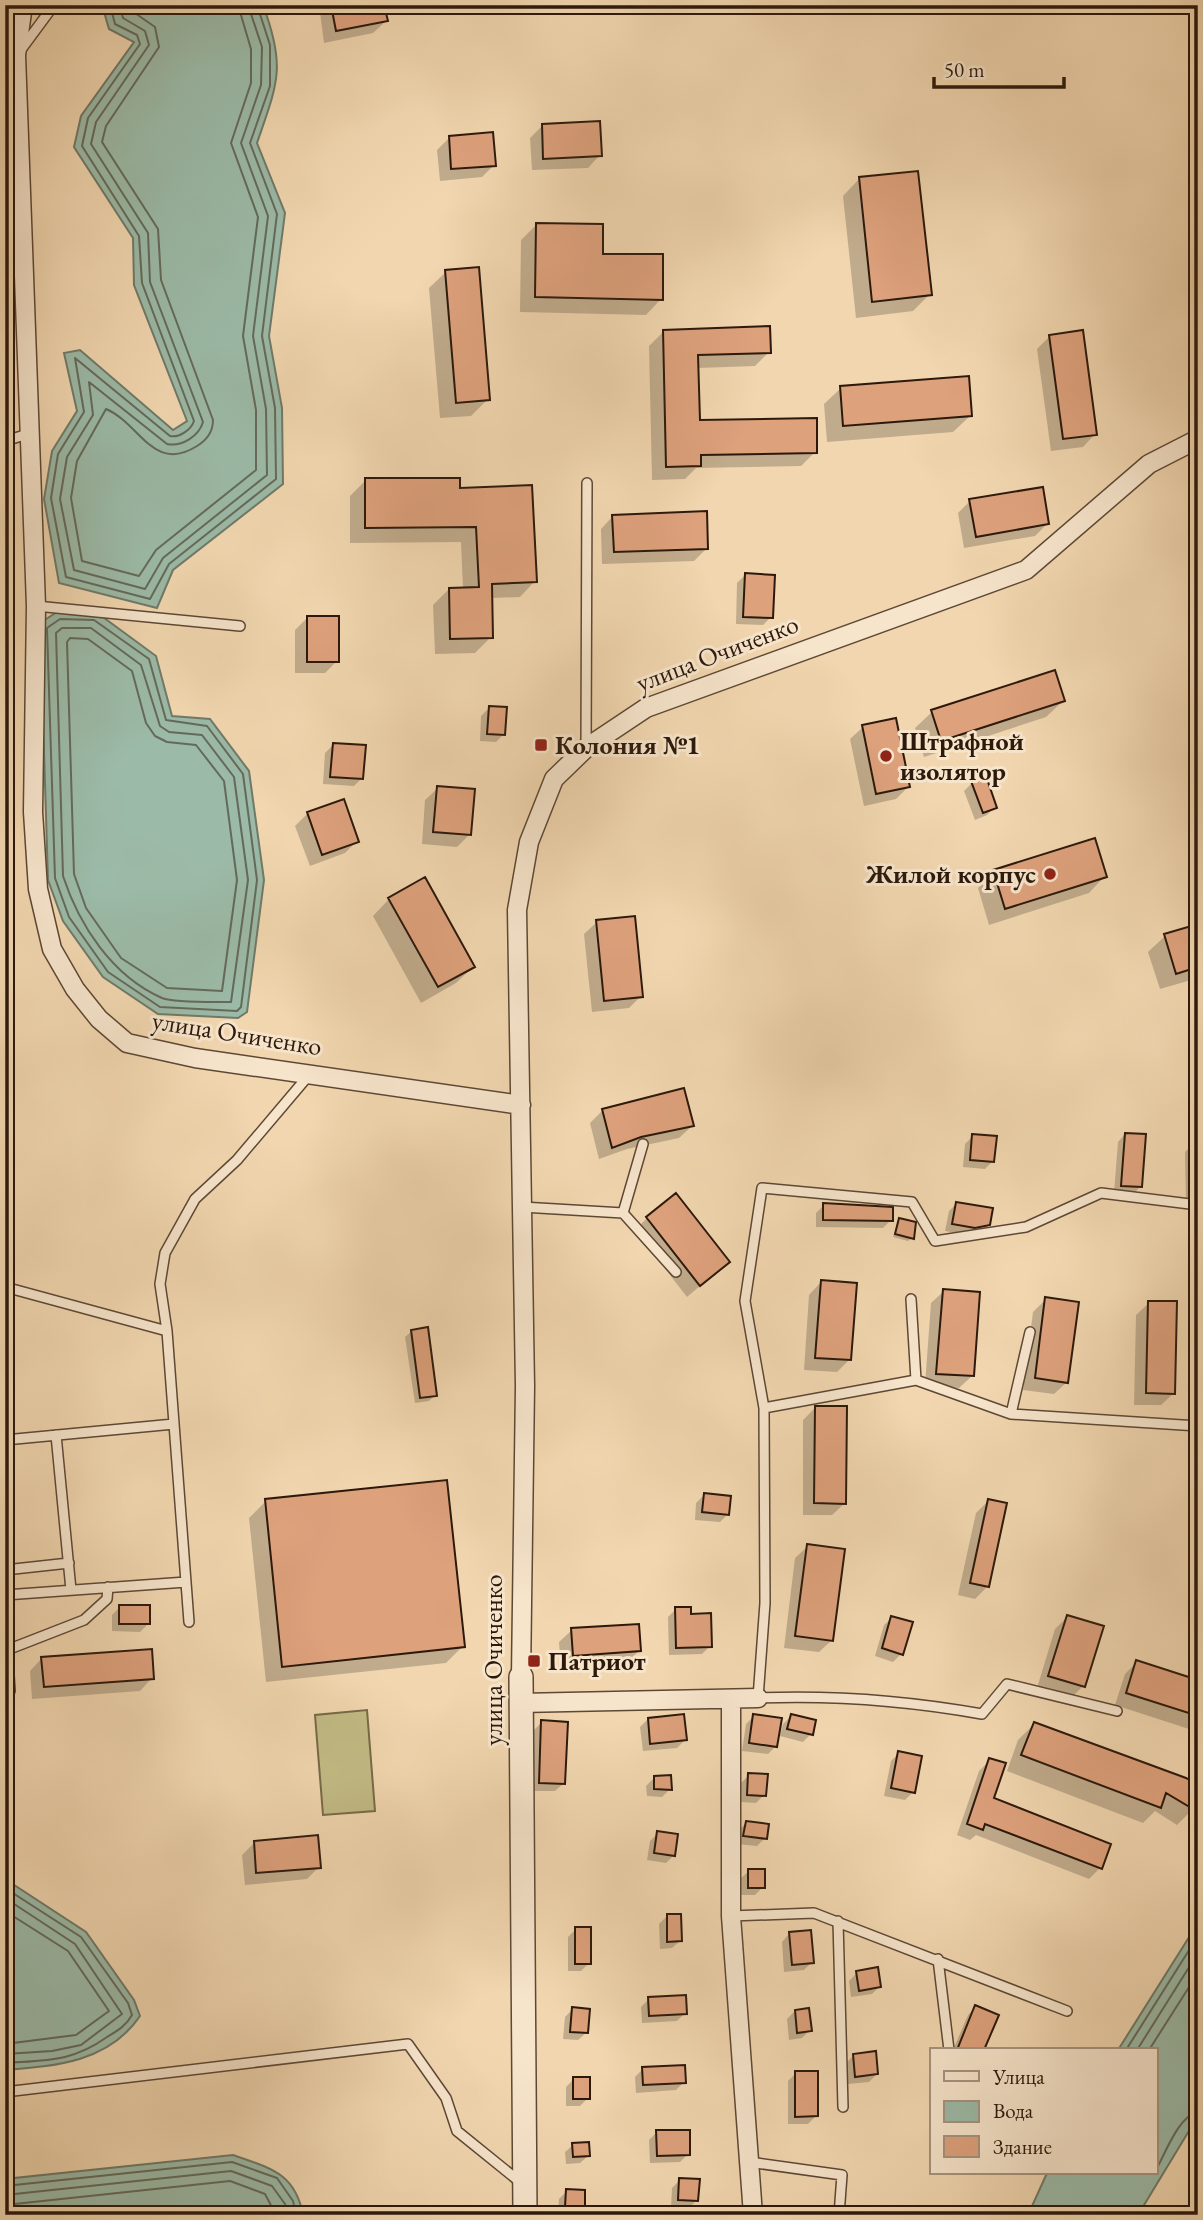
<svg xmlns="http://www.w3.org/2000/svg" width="1203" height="2220" viewBox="0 0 1203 2220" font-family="'EB Garamond',serif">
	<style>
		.green { fill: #c2bb85; stroke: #776a48; stroke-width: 2 }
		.water { fill: #9bbaa7; stroke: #6f7a69; stroke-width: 2 }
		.shadow { fill: #0003 }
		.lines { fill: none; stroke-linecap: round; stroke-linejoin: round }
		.shore { stroke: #646a5a; stroke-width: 2 }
		.building { fill: #dda17c; stroke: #2c190c; stroke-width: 2 }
		.service-casing { stroke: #5d4835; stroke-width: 12 }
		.minor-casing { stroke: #5d4835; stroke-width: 21 }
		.tertiary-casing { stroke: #5d4835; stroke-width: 26 }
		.service { stroke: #f6e4cb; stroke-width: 9 }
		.minor { stroke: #f6e4cb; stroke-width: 18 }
		.tertiary { stroke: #f6e4cb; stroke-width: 23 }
		.poi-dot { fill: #8f2418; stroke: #f6e4cb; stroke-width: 2.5 }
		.labels { text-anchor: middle; stroke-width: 6; stroke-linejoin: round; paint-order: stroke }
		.street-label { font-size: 26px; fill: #2c190c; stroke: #f6e4cb }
		.poi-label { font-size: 26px; font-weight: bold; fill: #2c190c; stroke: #f6e4cb; text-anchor: start }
	</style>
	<rect width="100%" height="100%" fill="#f1d6af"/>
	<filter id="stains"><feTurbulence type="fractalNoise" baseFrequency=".00286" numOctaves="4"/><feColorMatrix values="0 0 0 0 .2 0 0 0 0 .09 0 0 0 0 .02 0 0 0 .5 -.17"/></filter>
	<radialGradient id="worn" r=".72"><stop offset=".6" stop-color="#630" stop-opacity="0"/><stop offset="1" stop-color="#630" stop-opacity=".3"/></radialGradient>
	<path class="green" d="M367,1710L375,1811L323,1815L315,1715Z"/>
	<path class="water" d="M102,5H263C286,67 278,82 257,143L285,213L269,336L282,408L283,484L173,570L157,608L59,583L44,499L52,451L77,411L64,353L80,350L173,430L187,421L134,285L133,238L74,147L81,116L134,42L109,29Z
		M57,612H96L156,656L172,716L210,719L249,771L264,880L247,1012L238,1018L158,1014L103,977L63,921L48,880L40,623Z
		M5,1879L86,1932L134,2000L140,2016C109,2062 56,2066 5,2070Z
		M1198,1923V2116L1138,2215H1028L1047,2173H1156V2050H1118Z
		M233,2155C269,2168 295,2172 303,2215H5V2179Z"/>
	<path class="shadow" d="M319,5H383L386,21L373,33L324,43Z
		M543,125L600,155L588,168L532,170L530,138Z
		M449,138L494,165L482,177L440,181L437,150Z
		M859,179L930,294L913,311L856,318L843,196Z
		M536,225L601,256L661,299L646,315L520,312L521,240Z
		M446,272L488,399L471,416L440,418L429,288Z
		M663,332L769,352L755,366L697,368L698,421L815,452L801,466L696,468L685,479L652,480L649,346Z
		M1049,337L1095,434L1083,447L1051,451L1037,349Z
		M841,388L970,416L953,432L827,442L824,404Z
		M366,480L459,490L535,581L520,597L490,598L491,637L475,653L435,654L433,605L449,589H463L461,542L350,543V496Z
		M970,501L1047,524L1035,536L964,548L958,513Z
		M613,516L707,548L694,561L602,564L601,529Z
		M745,575L771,617L763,625L736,624L737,583Z
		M307,618L337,661L325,673H295V630Z
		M1063,701L1046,717L924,757L915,728L932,712Z
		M489,708L504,734L496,742L480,741L481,716Z
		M863,727L908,787L896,799L864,806L850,739Z
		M333,745L362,778L354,786L323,784L325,753Z
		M972,783L995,807L987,815L975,820L964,791Z
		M438,788L469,835L457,847L422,844L425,800Z
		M308,813L357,841L345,853L310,866L295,826Z
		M994,872L1105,876L1089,893L989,925L978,888Z
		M389,899L473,967L456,983L421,1003L373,916Z
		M597,922L641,996L629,1008L592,1012L584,934Z
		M1198,925V978L1160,989L1148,952L1165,936Z
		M603,1110L692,1126L679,1138L627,1149L599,1159L590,1123Z
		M1125,1134L1140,1187L1132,1195L1114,1193L1118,1142Z
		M973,1136L993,1161L985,1169L963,1167L965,1144Z
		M1193,1144H1198V1211L1186,1205L1185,1152Z
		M957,1203L989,1225L981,1233L966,1235L945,1231L949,1211Z
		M824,1205L891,1220L883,1228L816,1227V1213Z
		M647,1218L728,1262L687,1297L635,1230Z
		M899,1220L912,1238L908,1241L893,1237Z
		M821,1282L849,1360L837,1372L804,1370L809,1295Z
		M944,1291L972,1376L959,1388L925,1385L931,1303Z
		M1046,1299L1067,1382L1054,1394L1023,1390L1033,1312Z
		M1149,1303L1174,1393L1161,1405H1134L1136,1315Z
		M412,1331L435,1395L429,1401L415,1403L405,1337Z
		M816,1407L845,1503L832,1515H803V1420Z
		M704,1495L728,1514L720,1522L695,1520L696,1503Z
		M266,1501L463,1646L446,1663L266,1682L249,1518Z
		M988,1501L987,1587L975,1599L958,1595L976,1513Z
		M808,1546L832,1640L819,1652L784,1648L795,1558Z
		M120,1607L148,1624L140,1632L112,1631V1615Z
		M676,1609L690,1616L710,1646L702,1654L669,1655L668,1617Z
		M1067,1617L1083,1686L1071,1698L1037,1688L1055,1629Z
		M892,1618L901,1654L893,1662L875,1656L884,1625Z
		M572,1630L639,1651L626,1663L561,1667L559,1642Z
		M42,1658L152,1678L140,1691L32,1699L30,1671Z
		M1137,1662L1198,1681V1720L1189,1729L1115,1705L1125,1674Z
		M754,1716L776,1746L768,1754L742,1751L746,1724Z
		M791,1716L811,1734L803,1742L780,1736L783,1724Z
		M648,1719L685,1740L677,1748L643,1751L640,1727Z
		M542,1722L563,1784L555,1791H532L534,1730Z
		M1034,1724L1185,1780L1193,1809L1177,1825L1155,1811L1143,1823L1007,1771L1018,1740Z
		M899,1753L913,1792L905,1800L884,1796L891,1761Z
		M990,1760L991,1799L1100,1868L1089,1879L976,1835L970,1840L957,1835L979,1771Z
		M749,1775L764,1795L756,1803L740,1802L741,1783Z
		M654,1778L670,1789L662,1797L647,1796L646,1786Z
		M746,1823L765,1838L757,1846L736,1844L738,1831Z
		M658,1833L674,1855L666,1863L647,1860L650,1841Z
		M254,1843L319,1867L307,1879L245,1885L242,1855Z
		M749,1871L763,1887L755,1895H741V1878Z
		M667,1916L680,1941L672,1948L660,1949L659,1924Z
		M576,1929L589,1963L581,1971H568V1937Z
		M789,1934L812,1962L804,1970L784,1972L782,1942Z
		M857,1973L880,1986L872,1994L851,1997L849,1981Z
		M649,1999L685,2013L677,2021L642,2023L641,2007Z
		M976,2007L997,2015L982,2050H953L968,2015Z
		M573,2009L586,2033L578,2040L563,2039L565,2017Z
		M795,2011L810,2030L802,2038L789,2040L787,2019Z
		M854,2055L877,2074L869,2082L848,2084L846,2063Z
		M643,2069L684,2082L676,2090L636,2093L635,2077Z
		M796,2073L816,2116L808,2124H788V2081Z
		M574,2079L588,2098L580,2106H566V2087Z
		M657,2132L688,2154L680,2162L650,2163L649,2140Z
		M573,2145L588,2156L580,2163L566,2164L565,2152Z
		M680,2180L697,2200L689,2208L671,2207L672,2188Z
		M567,2191L583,2207L576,2215L558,2214L559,2199Z"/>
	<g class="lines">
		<path class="shore" d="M110,5L115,24L137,35L140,44L88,118L82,146L139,236L142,283L194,421C191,430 179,438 170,436L75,358L84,412L58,454L51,498L66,577L150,599L169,564L276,479L275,408L262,336L277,214L250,143L270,86V45L257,5
			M119,5L123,18L145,31L149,45L96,122L91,144L148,233L150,282L203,422C199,436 182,447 167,444L89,382L93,415L67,457L60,499L74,570L145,589L163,558L267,475L266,409L253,336L268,216L241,143L261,85L262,47L248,5
			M130,5L132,11L155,27L159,47L106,126L102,142L158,229L161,280L213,420C213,432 207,440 197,446C153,474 140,423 106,409L77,461L71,498L82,561L139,576L156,550L256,470V410L243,336L258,217L231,143L251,83V49L238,5
			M60,619L94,620L149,659L166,720L207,726L243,774L257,880L241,1007L237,1011L160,1007L108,972L69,917L55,878L47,628Z
			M62,628H91L141,665L160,726L169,732L202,735L234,777L248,880L231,1002C215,1002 175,1003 162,998C112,976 79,925 63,876L56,633Z
			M70,638L88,639L132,671L146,723L155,736L167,742L196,745L224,781L237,880L222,991L167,988L121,958L86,908L74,874L67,642Z
			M5,1888L81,1937L128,2003L132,2015C126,2026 117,2031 107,2037C72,2062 47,2060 5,2063
			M5,1898L75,1944L122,2014L81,2045L52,2051L5,2054
			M5,1911L68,1951L109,2011L76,2035L5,2044
			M1126,2050L1198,1936
			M1137,2050L1198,1953
			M1149,2050L1198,1973
			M1156,2170C1165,2154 1179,2115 1198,2112
			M5,2186L232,2162L277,2178L293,2201L296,2215
			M5,2195L231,2171L272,2186L285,2204L287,2215
			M5,2205L230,2181L265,2194L276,2215"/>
	</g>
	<path class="building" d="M331,5H384L388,21L336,31Z
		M600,121L602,156L543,159L542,124Z
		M493,132L496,166L451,169L449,136Z
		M918,171L932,295L872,302L859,177Z
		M536,223L603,224V254H663V300L535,297Z
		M479,267L490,400L456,403L445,270Z
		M770,326L771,353L698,355L700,420L817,418V453L701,455V466L666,467L663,330Z
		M1083,330L1097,435L1063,439L1049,335Z
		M969,376L972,416L843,426L840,386Z
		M365,478H460V488L532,485L537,582L492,584L493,638L450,639L449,588L479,587L476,527L365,528Z
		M1043,487L1049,524L976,537L969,499Z
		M707,511L708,549L614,552L612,515Z
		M745,573L775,575L773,618L743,617Z
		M307,616H339V662H307Z
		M1055,670L1065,701L941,741L931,710Z
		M489,706L507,707L505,735L487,734Z
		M896,718L910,787L876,794L862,725Z
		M333,743L366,745L363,779L330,777Z
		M986,776L997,808L983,813L971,781Z
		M437,786L475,789L471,835L433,832Z
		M344,799L359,842L322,855L307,812Z
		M1095,838L1107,877L1005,909L993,870Z
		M425,877L475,967L438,987L388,898Z
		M635,916L643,997L604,1001L596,920Z
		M1198,924V967L1176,974L1164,934Z
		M684,1088L694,1126L641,1137L612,1148L602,1109Z
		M1125,1133L1146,1134L1142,1187L1121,1186Z
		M972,1134L997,1136L994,1162L970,1160Z
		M676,1193L730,1262L700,1286L646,1217Z
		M956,1202L993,1208L990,1225L975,1228L952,1224Z
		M823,1203L893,1207V1221L823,1220Z
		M899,1218L916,1222L914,1239L895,1234Z
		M821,1280L857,1283L851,1360L815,1358Z
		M943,1289L980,1292L974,1376L936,1374Z
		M1045,1297L1079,1302L1068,1383L1035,1378Z
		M1148,1301H1177L1175,1394L1146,1393Z
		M428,1327L437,1396L420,1398L411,1330Z
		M815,1406H847L846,1504L814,1503Z
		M447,1480L465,1647L282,1667L265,1499Z
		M704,1493L731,1496L729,1515L702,1512Z
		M988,1499L1007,1503L989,1587L970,1583Z
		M807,1544L845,1549L833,1641L795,1636Z
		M119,1605H150V1624H119Z
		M675,1607H691V1614L711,1613L712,1647L676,1648Z
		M1067,1615L1104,1626L1085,1687L1048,1676Z
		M891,1616L913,1622L903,1655L882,1648Z
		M639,1624L641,1651L573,1656L571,1628Z
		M152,1649L154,1679L44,1687L41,1657Z
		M1136,1660L1198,1680V1716L1126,1693Z
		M684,1714L687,1740L650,1744L648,1718Z
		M753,1714L782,1718L777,1747L749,1743Z
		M791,1714L816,1720L813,1735L787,1729Z
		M541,1720L568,1722L565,1784L539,1783Z
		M1034,1722L1186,1778L1198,1785V1812L1166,1793L1161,1808L1021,1755Z
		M898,1751L922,1756L915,1793L891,1788Z
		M989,1758L1006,1763L994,1798L1111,1844L1102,1869L985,1824L983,1830L967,1824Z
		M748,1773L768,1774L766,1796L747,1795Z
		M671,1775L672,1790L654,1789V1776Z
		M746,1821L769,1824L767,1839L743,1836Z
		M657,1831L678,1834L675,1856L654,1853Z
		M318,1835L321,1868L256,1873L254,1841Z
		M748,1869H765V1888H748Z
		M667,1914H681L682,1941L667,1942Z
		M575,1927H591V1964H575Z
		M811,1930L814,1963L792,1965L789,1932Z
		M878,1967L881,1987L859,1991L856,1971Z
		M686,1995L687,2014L649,2016L648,1997Z
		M975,2005L999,2015L984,2050H957Z
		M572,2007L590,2009L588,2033L570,2032Z
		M809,2008L812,2031L797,2033L795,2010Z
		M876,2051L878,2074L855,2077L853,2054Z
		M685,2065L686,2083L643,2085L642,2067Z
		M795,2071H818V2116L795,2117Z
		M573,2077H590V2099H573Z
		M656,2130H690V2155L657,2156Z
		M589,2142L590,2156L573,2157L572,2143Z
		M679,2178L700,2179L698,2201L678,2200Z
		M566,2189L585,2190V2208L565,2207Z"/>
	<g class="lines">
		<defs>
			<path id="service" d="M20,51L54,5
				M5,441L28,434
				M36,606L240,626
				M586,748L587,483
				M522,1207L623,1213L676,1272
				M623,1213L643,1144
				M5,1287L167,1331L189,1622
				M167,1331L160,1284L165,1253L195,1199L237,1160L309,1075
				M916,1380L1011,1414L1030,1332
				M764,1408L916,1380L911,1299
				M1011,1414L1198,1426
				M56,1435L71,1590
				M5,1440L174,1424
				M5,1570L69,1563
				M5,1595L186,1582
				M5,1613L10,1691
				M7,1650L84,1620L107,1599L108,1587
				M1117,1711L1007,1684L982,1714C909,1701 833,1695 758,1698L765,1603L764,1408L745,1301L762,1188L912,1202L935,1241L1026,1227L1101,1193L1198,1205
				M731,1916L814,1913L1067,2011
				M838,1921L843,2107
				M938,1959L949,2050
				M5,2092L408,2044L446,2098L457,2131L520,2182
				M749,2162L842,2175L839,2215"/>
			<path id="minor" d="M23,5L16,55L36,606L33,812L38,889L52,949L75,989L99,1019L127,1043L195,1058L521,1105
				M521,1677L525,1386L517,910L529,842L554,779L586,748L646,708L1026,570L1149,464L1198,439
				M731,1699V1916L753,2215
				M520,1703L758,1698"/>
			<path id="tertiary" d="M521,1677L525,2215"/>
		</defs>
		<use href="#service" class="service-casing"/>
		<use href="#minor" class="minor-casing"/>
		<use href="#tertiary" class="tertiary-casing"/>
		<use href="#service" class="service"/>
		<use href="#minor" class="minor"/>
		<use href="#tertiary" class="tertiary"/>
	</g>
	<g class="poi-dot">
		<rect x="534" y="738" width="14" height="14" rx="3.5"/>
		<circle cx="886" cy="756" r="7"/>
		<circle cx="1050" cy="874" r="7"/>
		<rect x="527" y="1654" width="14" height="14" rx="3.5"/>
	</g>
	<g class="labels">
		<g class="street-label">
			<text transform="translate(717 653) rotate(-21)" y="9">улица Очиченко</text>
			<text transform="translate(237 1033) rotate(9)" y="9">улица Очиченко</text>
			<text transform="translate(493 1660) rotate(-90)" y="9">улица Очиченко</text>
		</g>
		<g class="poi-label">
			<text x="900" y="750">Штрафной<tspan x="900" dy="30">изолятор</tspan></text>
			<text x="555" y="754">Колония №1</text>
			<text x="1036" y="883" text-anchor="end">Жилой корпус</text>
			<text x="548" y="1670">Патриот</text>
		</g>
	</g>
	<rect width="1203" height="2220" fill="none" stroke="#f1d6af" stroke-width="28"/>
	<rect x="7" y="7" width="1189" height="2206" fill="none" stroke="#2c190c" stroke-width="3.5"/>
	<rect x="14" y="14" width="1175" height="2192" fill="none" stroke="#2c190c" stroke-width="2"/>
	<rect x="930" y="2048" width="228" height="126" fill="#f6e4cb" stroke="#a5937f" stroke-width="2"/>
	<rect x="944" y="2071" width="35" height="10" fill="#f6e4cb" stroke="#a5937f" stroke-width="2"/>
	<text x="993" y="2084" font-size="21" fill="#2c190c">Улица</text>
	<rect x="944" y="2101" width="35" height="21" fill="#9bbaa7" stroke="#a5937f" stroke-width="2"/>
	<text x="993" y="2118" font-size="21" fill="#2c190c">Вода</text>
	<rect x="944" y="2136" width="35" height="21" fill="#dda17c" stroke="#a5937f" stroke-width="2"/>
	<text x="993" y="2154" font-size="21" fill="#2c190c">Здание</text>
	<path d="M934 77v10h130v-10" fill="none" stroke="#2c190c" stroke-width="3.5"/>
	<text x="944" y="77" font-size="21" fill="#2c190c" stroke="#f6e4cb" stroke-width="5" paint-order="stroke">50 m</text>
	<rect width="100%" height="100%" filter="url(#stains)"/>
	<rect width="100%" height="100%" fill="url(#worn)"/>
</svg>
